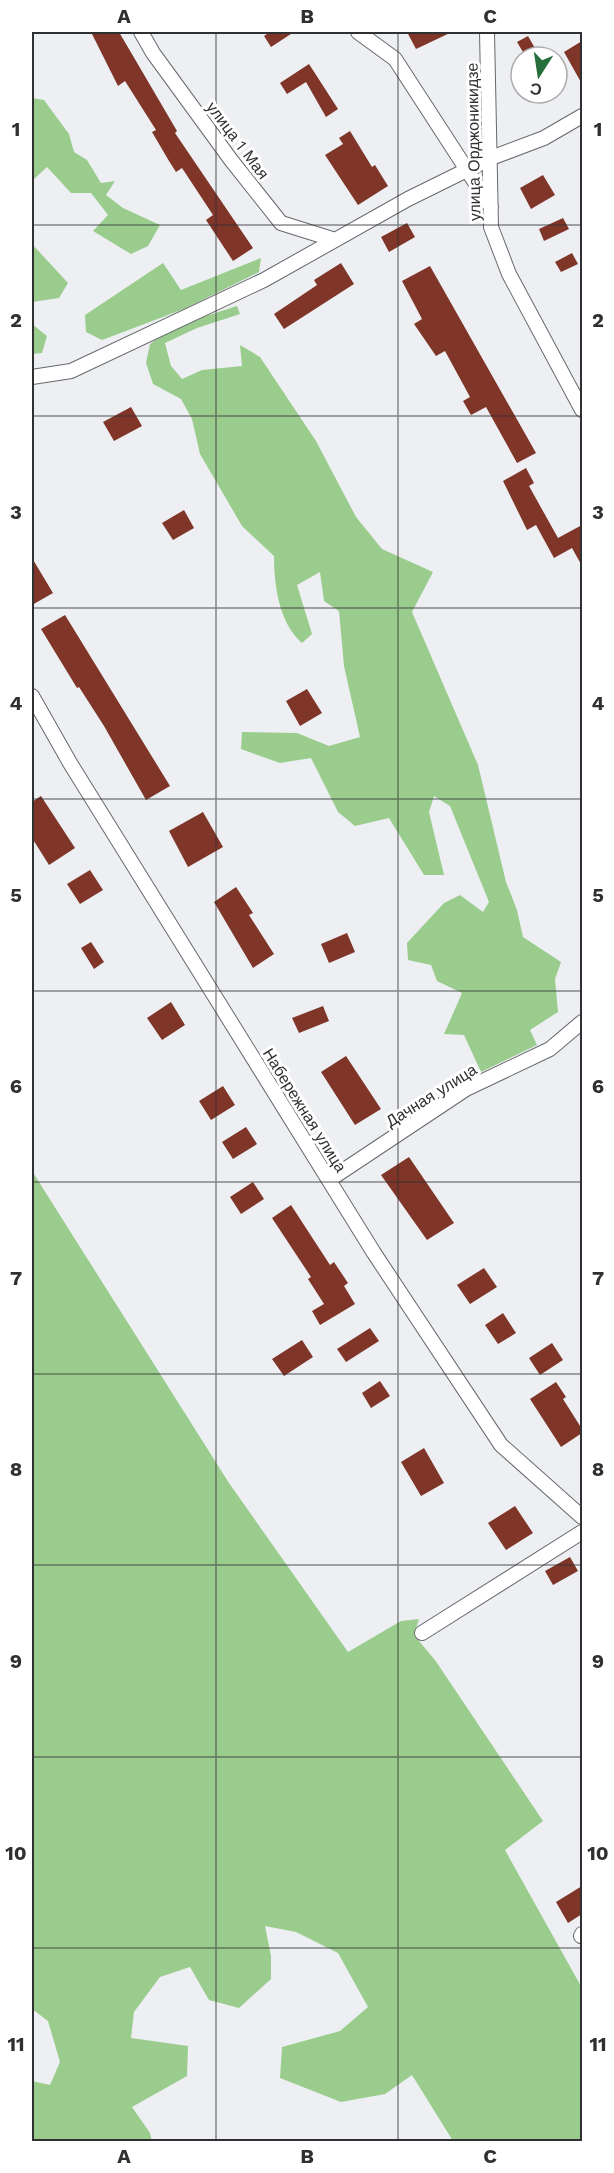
<svg xmlns="http://www.w3.org/2000/svg" width="614" height="2173" viewBox="0 0 614 2173" font-family="'Work Sans',sans-serif">
	<style>
		.green { fill: #9acd8d }
		.building { fill: #7f3629 }
		.lines { fill: none; stroke-linecap: round; stroke-linejoin: round }
		.street-casing { stroke: #67696c; stroke-width: 16 }
		.street { stroke: #fff; stroke-width: 14 }
		.grid { fill: none; stroke: #2f3031; stroke-width: 1.5; stroke-opacity: 0.55 }
		.labels { text-anchor: middle; stroke-width: 6; stroke-linejoin: round; paint-order: stroke }
		.street-label { font-size: 16px; fill: #2f3031; stroke: #fff }
		.neatline { fill: none; stroke: #2f3031; stroke-width: 2 }
		.grid-label { font-size: 20px; text-anchor: middle; font-weight: bold; fill: #2f3031 }
	</style>
	<rect width="100%" height="100%" fill="#edeff2"/>
	<path class="green" d="M32,98L44,100L69,134L74,152L87,160L101,183L115,181L106,195L123,208L160,225L148,246L131,254L93,231L108,215L91,193H71L47,167L32,181Z
		M32,244L68,283L59,298L32,302Z
		M261,258L259,272L184,309L102,340L86,332L85,315L163,263L181,290Z
		M237,306L240,314L197,328L165,343L171,366L182,379L202,370L242,366L240,345L260,357L316,441L356,517L382,549L433,572L412,612L478,765L506,882L517,910L523,937L561,962L555,979L558,1012L530,1030L537,1045L481,1072L464,1035L444,1034L462,993L437,981L431,965L408,960L407,943L444,903L460,895L483,912L489,902L450,806L434,796L429,812L444,875H424L389,818L355,826L338,812L311,758L280,763L241,749L242,732L297,733L329,746L360,737L344,666L339,611L324,601L320,572L297,585L312,634L302,643C279,623 274,585 274,556L242,526L200,454L192,419L181,399L153,384L146,363L150,344L175,326Z
		M32,324L47,336L42,353L32,354Z
		M32,1171L229,1483L348,1652L401,1621L419,1619L414,1635L435,1660L543,1821L505,1850L582,1988V2141H453L412,2075L385,2094L341,2102L280,2078L282,2047L340,2031L368,2007L338,1953L296,1932L265,1926L271,1956V1979L239,2008L209,2000L190,1967L160,1977L134,2012L131,2038L188,2046L187,2076L132,2107L150,2133L152,2141H32V2081L50,2085L60,2062L48,2021L32,2009Z"/>
	<path class="building" d="M91,32H119L177,131L175,133L253,248L233,261L206,220L213,215L182,168L176,172L169,161L152,132L156,130L125,81L118,86Z
		M270,32H294L271,47L264,36Z
		M407,32H452L416,49Z
		M528,36L540,57H526L517,42Z
		M582,41V84L564,52Z
		M309,64L338,109L326,117L306,82L287,94L280,83Z
		M350,131L372,167L375,165L388,186L358,205L325,155L343,144L339,138Z
		M543,175L555,195L531,209L520,188Z
		M563,218L569,229L544,241L539,229Z
		M407,223L415,237L389,252L381,237Z
		M572,253L578,264L561,272L555,262Z
		M341,263L354,284L284,329L274,314L317,285L314,280Z
		M430,266L536,453L517,463L486,407L471,415L463,401L470,397L445,351L436,356L414,324L422,319L402,281Z
		M131,407L142,426L114,441L103,422Z
		M526,468L534,483L529,486L558,538L582,525V566L572,548L554,558L536,525L527,530L503,481Z
		M184,510L194,528L173,540L162,523Z
		M32,558L53,593L32,605Z
		M65,615L170,786L146,800L104,726L79,687L77,688L41,629Z
		M307,689L322,713L300,726L286,701Z
		M41,796L75,848L49,865L32,838V802Z
		M203,812L223,847L188,867L169,831Z
		M90,870L103,890L80,904L67,884Z
		M236,887L253,913L249,915L274,954L253,968L214,902Z
		M347,933L355,952L329,963L321,944Z
		M91,942L104,962L94,969L81,948Z
		M171,1002L185,1025L162,1040L147,1018Z
		M323,1006L329,1021L299,1033L292,1018Z
		M346,1056L381,1109L355,1125L321,1072Z
		M223,1086L235,1105L211,1120L199,1101Z
		M246,1127L257,1144L233,1159L222,1142Z
		M409,1157L454,1223L427,1240L381,1175Z
		M253,1182L264,1199L241,1214L230,1197Z
		M291,1205L330,1265L334,1262L348,1283L344,1286L355,1304L320,1325L312,1311L324,1304L308,1279L311,1277L272,1218Z
		M484,1268L497,1287L470,1304L457,1285Z
		M503,1313L516,1333L498,1344L485,1325Z
		M370,1328L379,1341L346,1362L337,1349Z
		M302,1340L313,1357L284,1376L272,1359Z
		M552,1343L563,1360L540,1375L529,1358Z
		M380,1381L390,1396L371,1408L362,1393Z
		M556,1382L566,1397L563,1399L582,1429V1433L561,1447L530,1399Z
		M424,1448L444,1483L421,1496L401,1462Z
		M515,1506L533,1533L506,1550L488,1523Z
		M570,1557L578,1571L553,1585L545,1571Z
		M582,1886V1914L568,1923L556,1902Z"/>
	<g class="lines">
		<defs>
			<path id="street" d="M141,32L153,53L231,160L281,223L332,239
				M358,32L395,59L491,207
				M487,32L491,227L509,274L582,410
				M32,377L71,371L264,280L408,199L491,158L544,138L582,116
				M32,696L70,763L374,1253L501,1445L582,1517
				M329,1180L466,1089L550,1049L582,1022
				M422,1633L582,1532
				M581,1936L582,1934"/>
		</defs>
		<use href="#street" class="street-casing"/>
		<use href="#street" class="street"/>
	</g>
	<path class="grid" d="M216,32V2142M398,32V2142M32,225H582M32,416H582M32,608H582M32,799H582M32,991H582M32,1182H582M32,1374H582M32,1565H582M32,1757H582M32,1948H582"/>
	<g class="labels">
		<g class="street-label">
			<text transform="translate(238 140) rotate(53)" y="6">улица 1 Мая</text>
			<text transform="translate(473 142) rotate(-91)" y="6">улица Орджоникидзе</text>
			<text transform="translate(431 1095) rotate(-32)" y="6">Дачная улица</text>
			<text transform="translate(305 1110) rotate(58)" y="6">Набережная улица</text>
		</g>
	</g>
	<rect width="614" height="2173" fill="none" stroke="#ffffff" stroke-width="66"/>
	<g transform="translate(539 75) rotate(192)"><circle r="28" fill="#ffffff" stroke="#acacad" stroke-width="1.5"/>
	<path d="M0-4.5L10 22L0 15L-10 22Z" fill="#266f3c"/>
	<text y="-9" font-size="16" font-weight="bold" text-anchor="middle" fill="#2f3031">С</text>
	</g>
	<rect x="33" y="33" width="548" height="2107" class="neatline"/>
	<g class="grid-label">
		<text x="124" y="23">A</text>
		<text x="307" y="23">B</text>
		<text x="490" y="23">C</text>
		<text x="16" y="136">1</text>
		<text x="598" y="136">1</text>
		<text x="16" y="327">2</text>
		<text x="598" y="327">2</text>
		<text x="16" y="519">3</text>
		<text x="598" y="519">3</text>
		<text x="16" y="710">4</text>
		<text x="598" y="710">4</text>
		<text x="16" y="902">5</text>
		<text x="598" y="902">5</text>
		<text x="16" y="1093">6</text>
		<text x="598" y="1093">6</text>
		<text x="16" y="1285">7</text>
		<text x="598" y="1285">7</text>
		<text x="16" y="1476">8</text>
		<text x="598" y="1476">8</text>
		<text x="16" y="1668">9</text>
		<text x="598" y="1668">9</text>
		<text x="16" y="1860">10</text>
		<text x="598" y="1860">10</text>
		<text x="16" y="2051">11</text>
		<text x="598" y="2051">11</text>
		<text x="124" y="2163">A</text>
		<text x="307" y="2163">B</text>
		<text x="490" y="2163">C</text>
	</g>
</svg>
